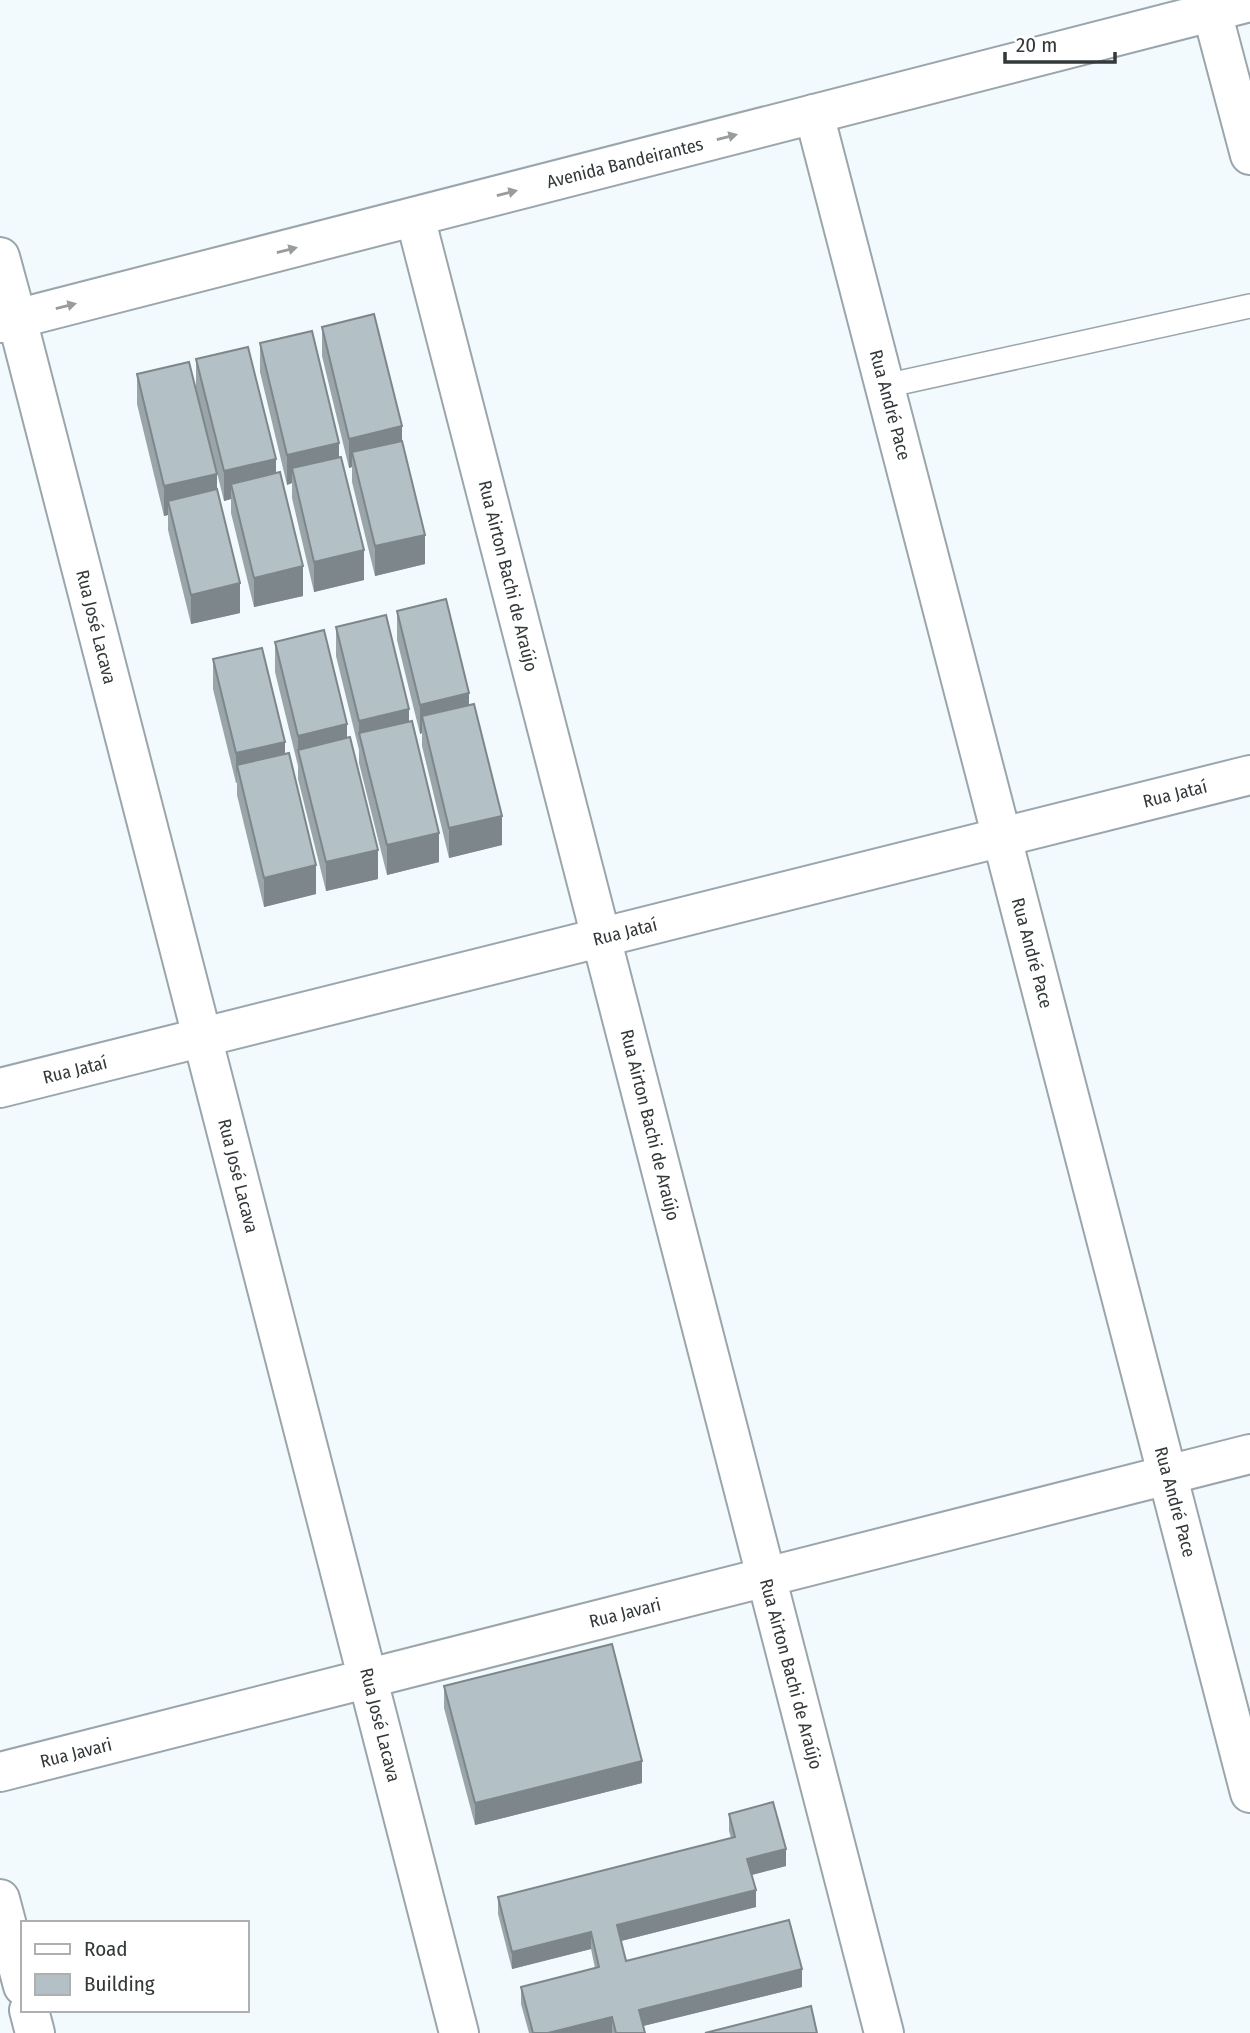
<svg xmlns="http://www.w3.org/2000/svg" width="1250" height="2033" viewBox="0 0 1250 2033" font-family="'Fira Sans Condensed',sans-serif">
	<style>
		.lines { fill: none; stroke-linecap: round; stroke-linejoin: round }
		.service-casing { stroke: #9aa6ac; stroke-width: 26 }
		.minor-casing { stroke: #9aa6ac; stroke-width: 42 }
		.tertiary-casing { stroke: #9aa6ac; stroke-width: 42 }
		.secondary-casing { stroke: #9aa6ac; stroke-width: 42 }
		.service { stroke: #fff; stroke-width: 23 }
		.minor { stroke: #fff; stroke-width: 38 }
		.tertiary { stroke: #fff; stroke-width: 38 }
		.secondary { stroke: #fff; stroke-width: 38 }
		.wall { fill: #9aa5a9 }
		.shaded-wall { fill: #7d868a }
		.building { fill: #b3c0c5; stroke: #7d868a; stroke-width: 2 }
		.oneway { fill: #999c9c }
		.labels { text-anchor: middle; stroke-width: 5; stroke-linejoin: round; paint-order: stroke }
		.street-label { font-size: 18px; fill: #33383a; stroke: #fff }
	</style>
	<rect width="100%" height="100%" fill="#f2fafe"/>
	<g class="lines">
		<defs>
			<path id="service" d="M885,386L1250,306"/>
			<path id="minor" d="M1212,12L1250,155
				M814,114L1250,1793
				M415,217L884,2033
				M17,319L459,2033
				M0,1088L1250,775
				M0,1772L1250,1454
				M0,1899L23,1986
				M29,2010L35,2033"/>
			<path id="tertiary" d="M0,257L17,319"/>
			<path id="secondary" d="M0,323L1250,2"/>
		</defs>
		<use href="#service" class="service-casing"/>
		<use href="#minor" class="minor-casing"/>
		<use href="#tertiary" class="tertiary-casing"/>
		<use href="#secondary" class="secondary-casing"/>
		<use href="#service" class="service"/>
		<use href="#minor" class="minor"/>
		<use href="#tertiary" class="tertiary"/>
		<use href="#secondary" class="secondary"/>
	</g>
	<path class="wall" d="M322,327L402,441L425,564L375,576L352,482V467L349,468L322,356Z
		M260,343L339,457L364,580L314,592L292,498V483L287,485L260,372Z
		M196,359L276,473L303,596L254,607L231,513V499L224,501L196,388Z
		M137,374L217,489L240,613L191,624L168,530V515L164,516L137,404Z
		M397,611L469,705L502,845L449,858L422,746V733L420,734L397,640Z
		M336,627L409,722L439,862L387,875L359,763V750L336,656Z
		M275,642L347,738L378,879L326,891L298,779V766L275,672Z
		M213,659L285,753L316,894L264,907L237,795V783H236L213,689Z
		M444,1686L642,1783L475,1825L444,1708Z
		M729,1814L786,1866L752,1875L756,1907L621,1941L626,1961L802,1987L643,2026L645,2033H529L521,2004V1987L595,1968L591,1949L512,1969L498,1914V1897L731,1838L729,1831Z"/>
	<path class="shaded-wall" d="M402,426V456L352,452V467L349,468V439Z
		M339,443V472L292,468V483L287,485V455Z
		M276,459V488L231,484V499L224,501V471Z
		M217,474V503L168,501V515L164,516V486Z
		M425,535V564L375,576V546Z
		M364,550V580L314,592V562Z
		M303,566V596L254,607V578Z
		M240,583V613L191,624V595Z
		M469,693V722L422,716V733L420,734V705Z
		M409,709V738L359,733V750V721Z
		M347,724V754L298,750V766V736Z
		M285,742V771L237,765L236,783V753Z
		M502,816V845L449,858V828Z
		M439,833V862L387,875V845Z
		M378,850V879L326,891V862Z
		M316,865V894L264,907V878Z
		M642,1761V1783L475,1825V1803Z
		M786,1849V1866L747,1876V1859Z
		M756,1890V1907L617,1942V1925Z
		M591,1932V1949L512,1969V1952Z
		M802,1969V1987L639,2027V2010Z
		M612,2017V2033H548Z"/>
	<path class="building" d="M374,314L402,426L349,439L322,327Z
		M312,331L339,443L287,455L260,343Z
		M248,347L276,459L224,471L196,359Z
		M189,362L217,474L164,486L137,374Z
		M402,441L425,535L375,546L352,452Z
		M341,457L364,550L314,562L292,468Z
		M280,472L303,566L254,578L231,484Z
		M217,489L240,583L191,595L168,501Z
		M446,599L469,693L420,705L397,611Z
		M386,615L409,709L359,721L336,627Z
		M324,630L347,724L298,736L275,642Z
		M262,648L285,742L236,753L213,659Z
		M474,704L502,816L449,828L422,716Z
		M412,721L439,833L387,845L359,733Z
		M350,737L378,850L326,862L298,750Z
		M289,753L316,865L264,878L237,765Z
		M612,1644L642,1761L475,1803L444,1686Z
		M773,1802L786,1849L747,1859L756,1890L617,1925L626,1961L789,1920L802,1969L639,2010L645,2033H616L612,2017L548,2033H533L521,1987L599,1967L591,1932L512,1952L498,1897L735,1837L729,1814Z
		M811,2006L817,2033H705Z"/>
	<defs><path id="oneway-solid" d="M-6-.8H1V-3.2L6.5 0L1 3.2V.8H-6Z" transform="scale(1.75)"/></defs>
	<g class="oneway">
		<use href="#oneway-solid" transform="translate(727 137) rotate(-14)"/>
		<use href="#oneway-solid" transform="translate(507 193) rotate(-14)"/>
		<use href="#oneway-solid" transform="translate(287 250) rotate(-14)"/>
		<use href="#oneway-solid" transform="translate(66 306) rotate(-14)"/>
	</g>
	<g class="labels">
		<g class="street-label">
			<text transform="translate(625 163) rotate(-14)" y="6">Avenida Bandeirantes</text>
			<text transform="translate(890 405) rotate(75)" y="6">Rua André Pace</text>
			<text transform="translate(508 576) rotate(76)" y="6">Rua Airton Bachi de Araújo</text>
			<text transform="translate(96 627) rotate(76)" y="6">Rua José Lacava</text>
			<text transform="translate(1175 794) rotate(-14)" y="6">Rua Jataí</text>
			<text transform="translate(625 932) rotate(-14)" y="6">Rua Jataí</text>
			<text transform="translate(1032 953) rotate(75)" y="6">Rua André Pace</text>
			<text transform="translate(75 1070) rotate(-14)" y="6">Rua Jataí</text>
			<text transform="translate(650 1125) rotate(76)" y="6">Rua Airton Bachi de Araújo</text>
			<text transform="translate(238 1176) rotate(76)" y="6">Rua José Lacava</text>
			<text transform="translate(1175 1502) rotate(75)" y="6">Rua André Pace</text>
			<text transform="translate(625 1613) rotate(-14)" y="6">Rua Javari</text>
			<text transform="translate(791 1674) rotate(75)" y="6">Rua Airton Bachi de Araújo</text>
			<text transform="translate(380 1725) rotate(76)" y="6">Rua José Lacava</text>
			<text transform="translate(76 1753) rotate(-14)" y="6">Rua Javari</text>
		</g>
	</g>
	<rect x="21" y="1921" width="228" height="91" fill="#ffffff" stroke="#adafb0" stroke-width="2"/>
	<rect x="35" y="1944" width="35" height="10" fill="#ffffff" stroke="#adafb0" stroke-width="2"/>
	<text x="84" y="1956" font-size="21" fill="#33383a">Road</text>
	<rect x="35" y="1974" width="35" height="21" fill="#b3c0c5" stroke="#adafb0" stroke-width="2"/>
	<text x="84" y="1991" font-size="21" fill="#33383a">Building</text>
	<path d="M1005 52v10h110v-10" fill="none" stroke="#33383a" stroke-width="3.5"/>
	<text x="1016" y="52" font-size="21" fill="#33383a" stroke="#ffffff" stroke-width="5" paint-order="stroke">20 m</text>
</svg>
